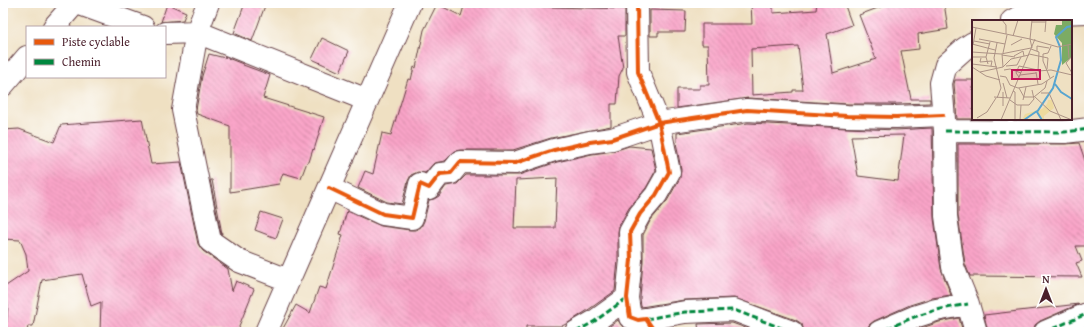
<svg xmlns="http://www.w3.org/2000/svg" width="1092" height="335" viewBox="0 0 1092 335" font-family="'Gentium Book Plus',serif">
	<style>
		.building { fill: url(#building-back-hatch); fill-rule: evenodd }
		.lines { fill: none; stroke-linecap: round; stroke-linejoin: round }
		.minor-casing { stroke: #633c42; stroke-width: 24 }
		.minor { stroke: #fff; stroke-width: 22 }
		.quiet { stroke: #00873e; stroke-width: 3; stroke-dasharray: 6 3; stroke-linecap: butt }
		.cycleway-casing { stroke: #fff; stroke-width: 6 }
		.cycleway { stroke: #e8590c; stroke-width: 4 }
		.inset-river { fill: none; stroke: #58a5d0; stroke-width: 2 }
		.inset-road { fill: none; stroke: #ad9386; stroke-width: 1 }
		.view { fill: #c2185b; fill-opacity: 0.15; stroke: #c2185b; stroke-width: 2 }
		.inset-edge { fill: none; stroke: #4a1f2b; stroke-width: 2 }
	</style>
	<defs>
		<pattern id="building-back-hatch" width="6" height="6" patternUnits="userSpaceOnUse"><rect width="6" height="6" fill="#f9a4c8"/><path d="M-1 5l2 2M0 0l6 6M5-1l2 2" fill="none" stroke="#cc85a3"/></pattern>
	</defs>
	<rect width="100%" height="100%" fill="#fff"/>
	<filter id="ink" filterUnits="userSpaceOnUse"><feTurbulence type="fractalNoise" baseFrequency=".025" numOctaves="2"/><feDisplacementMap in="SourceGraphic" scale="8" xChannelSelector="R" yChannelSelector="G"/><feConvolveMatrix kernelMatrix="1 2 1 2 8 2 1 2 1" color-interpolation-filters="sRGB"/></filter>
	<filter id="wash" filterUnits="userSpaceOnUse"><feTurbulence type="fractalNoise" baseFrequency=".012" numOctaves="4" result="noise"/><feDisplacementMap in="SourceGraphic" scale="16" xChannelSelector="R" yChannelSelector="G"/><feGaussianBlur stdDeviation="0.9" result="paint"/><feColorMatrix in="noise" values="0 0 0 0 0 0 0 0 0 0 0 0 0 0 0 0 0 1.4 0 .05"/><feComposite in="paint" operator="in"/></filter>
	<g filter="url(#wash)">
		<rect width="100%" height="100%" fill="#efe0c2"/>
		<g id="blocks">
			<path class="building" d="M245,3H266L252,41L234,33Z
				M465,3H517V6L625,9V36H618L623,68L619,76L617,104H611V126L551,138L513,150H460L455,151L445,161L434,163L425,173L418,172L411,175L408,181L402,204L387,202L358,188L365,171L373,174L382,133L391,135L408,79L411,80L414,67L416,68L424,30L437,4L461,16Z
				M751,3H773V13L816,10L817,3H844L852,25L827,34L833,73L876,59L859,15L891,3H913V6L944,3L948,29L918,34L919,49L901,51L911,99H930V103L896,104H848L748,98L677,108V89H700V85H709L708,45H702V24H752ZM798,46L803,90H793V92L752,95L751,49Z
				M167,4L186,12L183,20L161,22Z
				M650,10L686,11L685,32H658V36H650Z
				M322,38L349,51L340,72L312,59Z
				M209,54L225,58V57L243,64V65L270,75L263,98L324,117L314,150L313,149L309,162H307L301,178L283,173L279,184L230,192V126L197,114L196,110L202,76Z
				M955,80H973V119H957L954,84Z
				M142,119L151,164L181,162L198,244L203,251L228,269L232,291L236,281L254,289L239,326L240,332H100L101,302L91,306L82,274L42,280L33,326H28L27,332L6,329L8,305L3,298V288L28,271L26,254L20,240L3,239V130L19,129L54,142L61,125Z
				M748,123L847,128L896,130L932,128L934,218L941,269L951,295L932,298L910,305L874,321L869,325L867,332H804L802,324L796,320L734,298L684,300L641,307L640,298L643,261V235L650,221L667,201L680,178L681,170L676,142H677V133ZM904,135L898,181L858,176L851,136Z
				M1079,143L1087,166V221H1089V246H1076L1082,261L1076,263L1082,277L970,276L965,264L958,215V144H1065Z
				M629,146L651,148L656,170L646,188L629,208L619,226L618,232V260L615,291L588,310L568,323L562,326H526V332H281L296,305L310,313L319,287L326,289L343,235L340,234L347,211L381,226L410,230H416L421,227L424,221L429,200L434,199L439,196L446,186L457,184L466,175H519L557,162L592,154L614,151ZM557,178L555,228H514L516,180Z
				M210,180H212L222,234H221Z
				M261,212L283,219L276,238L255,230Z
				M1079,304L1040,321L1035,325L1033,332H988L984,315Z
				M959,318L963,332H911L939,322Z
				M618,320L621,325L626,329V332H605L606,329Z
				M732,323L757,332H699L698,324Z"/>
		</g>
	</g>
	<g filter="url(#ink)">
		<use href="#blocks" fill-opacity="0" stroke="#633c42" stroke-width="1"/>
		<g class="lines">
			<defs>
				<path id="minor" d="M77,3L143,27
					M208,3L197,32L183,110L210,241L239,261L288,280
					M637,3L638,72L659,123L669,172L656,195L640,214L630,232L631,260L627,298L630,317L638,320L646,319L655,332
					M1012,21L1025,14L1089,12
					M54,27L75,3
					M165,33L197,32L367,100
					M973,43L964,49L946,65L941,83L945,131L946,216L953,267L968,304L976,332
					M3,85L27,57
					M945,131L1065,132L1089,129
					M329,188L383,214L412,218L420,184L429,188L440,174L451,173L460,162L515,163L554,150L590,142L612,139L659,123L747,110L847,116L896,117L943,115
					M646,319L685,312L734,310L792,332
					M266,332L410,3
					M576,332L595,321L627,298
					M879,332L914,317L936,310L968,304
					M1045,332L1089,313"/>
			</defs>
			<use href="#minor" class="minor-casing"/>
			<use href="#minor" class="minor"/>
			<path class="quiet" d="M945,131L1065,132L1089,129
				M646,319L685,312L734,310L792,332
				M576,332L595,321L627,298
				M879,332L914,317L936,310L968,304
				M1045,332L1089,313"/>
			<defs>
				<path id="cycleway" d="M637,3L638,72L659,123L669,172L656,195L640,214L630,232L631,260L627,298L630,317L638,320L646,319L655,332
					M329,188L383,214L412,218L420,184L429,188L440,174L451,173L460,162L515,163L554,150L590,142L612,139L659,123L747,110L847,116L896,117L943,115"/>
			</defs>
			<use href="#cycleway" class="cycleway-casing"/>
			<use href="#cycleway" class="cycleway"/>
		</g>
	</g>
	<g transform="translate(972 20)">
		<rect width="100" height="100" fill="#efe0c2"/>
		<path d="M90,0H100V37L90,45V23L82,14L84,5H90Z" fill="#7cab64"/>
		<path d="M76,80H80L82,88L72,96V100L65,92L50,100L53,94L70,89L75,84Z" fill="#eeda9e"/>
		<path class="inset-river" d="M83,64L89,72L100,79M52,100L65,91M70,100L65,92L81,68L89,40L88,27L84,17L95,7L100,6"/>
		<path class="inset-road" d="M30,0L34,5V14M60,2H74M0,7L58,19L60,0M73,12L74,0M41,16L46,0M7,19L33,24M2,21L18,24M25,23L22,38L29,68L25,78M0,24L23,30M1,25L4,8M39,25L50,19M96,25L97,38M60,28L58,19L86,27L100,24M59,29L67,32L66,51M65,31V26L77,28M0,32L29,34L59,28M31,33L35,15M30,34L31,47M57,34L76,38L75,49M30,35L43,37M42,36L51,31L52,36M100,36L94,43L100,53M0,37H14M9,38L8,42L20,41L19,46M0,44L25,47M16,44L14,37L18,22M34,46L45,45L49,37M47,46L66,50M47,46L44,53L47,57M0,47L14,56L28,60M32,50L38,49L49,53M66,51L79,50L100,55M8,52L31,47L39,39L57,35M64,52L66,64M48,55L64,53M28,56L34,57L38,65L46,68L70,64L82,56M78,58L71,41V34L76,33L79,26M31,63L35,78M47,68L52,77H62L73,68L75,61M41,71L43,72V100M31,72V86M69,73H77L89,100M22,77L38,78M63,77L78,91L100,100M38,80L45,85H57L62,79L60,70M51,80L54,67M5,98L15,92L24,78M29,100L63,19M48,100L49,85"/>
		<path class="view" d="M40,50H68V59H40Z"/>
		<rect width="100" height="100" class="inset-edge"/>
	</g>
	<rect width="1092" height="335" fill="none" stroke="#fff" stroke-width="16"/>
	<rect x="26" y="26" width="140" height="52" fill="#ffffff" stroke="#b7a5aa"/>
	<rect x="34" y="39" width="20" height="6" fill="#e8590c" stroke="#b7a5aa"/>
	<text x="62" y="46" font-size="12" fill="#4a1f2b">Piste cyclable</text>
	<rect x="34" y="59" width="20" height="6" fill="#00873e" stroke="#b7a5aa"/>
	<text x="62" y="66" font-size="12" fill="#4a1f2b">Chemin</text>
	<g transform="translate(1046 289)" stroke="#ffffff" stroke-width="3" paint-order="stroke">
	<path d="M0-3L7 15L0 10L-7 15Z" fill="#4a1f2b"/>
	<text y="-6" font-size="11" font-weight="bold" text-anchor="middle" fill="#4a1f2b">N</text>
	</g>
</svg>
